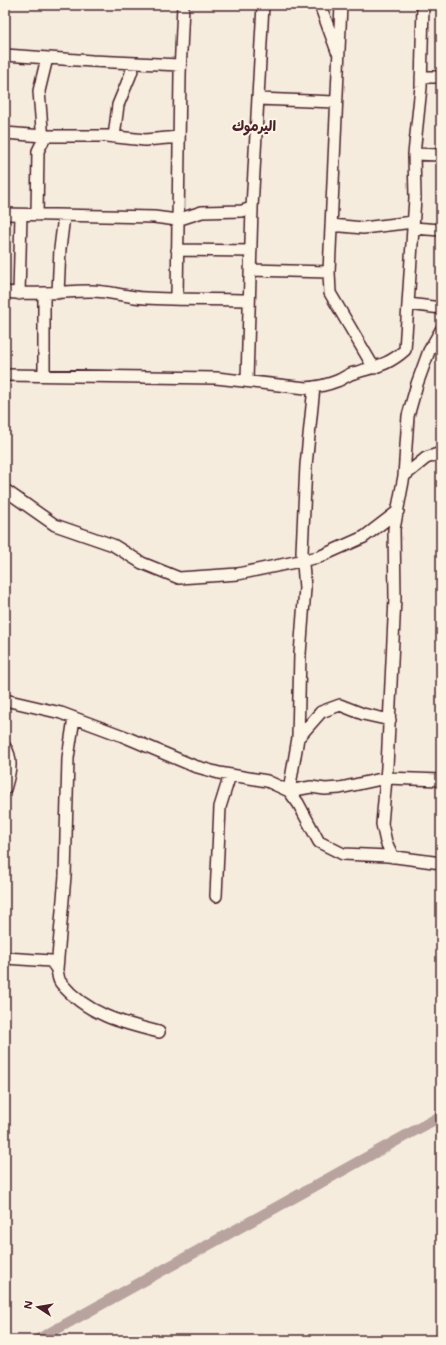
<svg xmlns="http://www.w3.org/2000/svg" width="446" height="1345" viewBox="0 0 446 1345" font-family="Mali,'Playpen Sans Arabic',sans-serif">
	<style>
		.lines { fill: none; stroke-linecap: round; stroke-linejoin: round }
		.canal { stroke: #b8a39e; stroke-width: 11 }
		.minor-casing { stroke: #4a1f2b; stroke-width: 14 }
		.minor { stroke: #fcf5e5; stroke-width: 11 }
		.labels { text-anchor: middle; stroke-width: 4; stroke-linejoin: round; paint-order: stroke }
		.neighbourhood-label { font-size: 14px; font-weight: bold; fill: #4a1f2b; stroke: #fcf5e5 }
	</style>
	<rect width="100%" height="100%" fill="#f5ecde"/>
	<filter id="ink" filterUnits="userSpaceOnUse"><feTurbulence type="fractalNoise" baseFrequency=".025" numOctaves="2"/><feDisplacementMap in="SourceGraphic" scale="8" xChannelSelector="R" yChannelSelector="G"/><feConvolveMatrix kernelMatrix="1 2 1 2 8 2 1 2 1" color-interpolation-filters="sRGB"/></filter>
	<g filter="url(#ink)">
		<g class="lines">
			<path class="canal" d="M37,1340L441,1116"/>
			<defs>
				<path id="minor" d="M320,5L337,51
					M341,5L329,272L330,293L374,368
					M5,55L92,61L180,65
					M421,77H441
					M258,99L335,102
					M5,133L43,136H107L145,140L179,137
					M114,137L118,105L130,76L134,64
					M414,154L441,155
					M5,214L154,217L177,220L202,212L242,211L252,208
					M37,215L38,151L43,141L39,91L47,58
					M331,225L363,228L413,222
					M413,228L441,230
					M177,250L251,251
					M250,270L329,272
					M5,292C34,296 62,291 91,291C109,291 127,297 145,298C180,300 215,299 249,300
					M58,293L60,249L64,216
					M19,294L21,215
					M44,294V375
					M177,298L180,74L183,5
					M408,304L441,308
					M5,375L216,378L306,388C317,387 327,385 337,381C343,379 348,374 354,373C376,366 387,366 405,350L415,198L414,154L421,87L423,5
					M247,380L252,208L263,5
					M404,476L426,458L441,453
					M5,490L55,525L113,545L142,563L179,578L238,574L319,557L364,537L398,511
					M5,700L61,713L123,736L194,766L219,773L267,781L289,791L298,803L319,842L343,854L388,856L441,863
					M298,738L321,712L340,705L363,714L390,720
					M5,747C14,760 9,775 5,789
					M289,791L298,738L300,654L305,588L302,552L306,465L314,387
					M289,791L311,787L325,789L340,788L386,778L441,780
					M393,857L386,842L382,824L387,767L395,598L394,529L404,476L408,416L417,384L429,351L441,330
					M216,896L220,807L230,775
					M5,958L51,961C52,963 55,966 56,968C59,973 57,979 61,983C86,1014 122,1023 159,1032
					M57,969L65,876L68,758L74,718"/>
			</defs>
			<use href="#minor" class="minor-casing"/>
			<use href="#minor" class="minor"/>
		</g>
	</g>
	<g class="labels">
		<g class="neighbourhood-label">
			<text x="254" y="131">اليرموك</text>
		</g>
	</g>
	<rect width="446" height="1345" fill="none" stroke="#fcf5e5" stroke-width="20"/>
	<rect x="10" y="10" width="426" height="1325" fill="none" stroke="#4a1f2b" stroke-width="1.5" filter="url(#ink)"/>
	<g transform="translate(38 1307) rotate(282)" stroke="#fcf5e5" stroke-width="3" paint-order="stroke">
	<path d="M0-3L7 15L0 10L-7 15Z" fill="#4a1f2b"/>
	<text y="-6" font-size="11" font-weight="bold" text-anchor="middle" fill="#4a1f2b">N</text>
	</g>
</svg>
